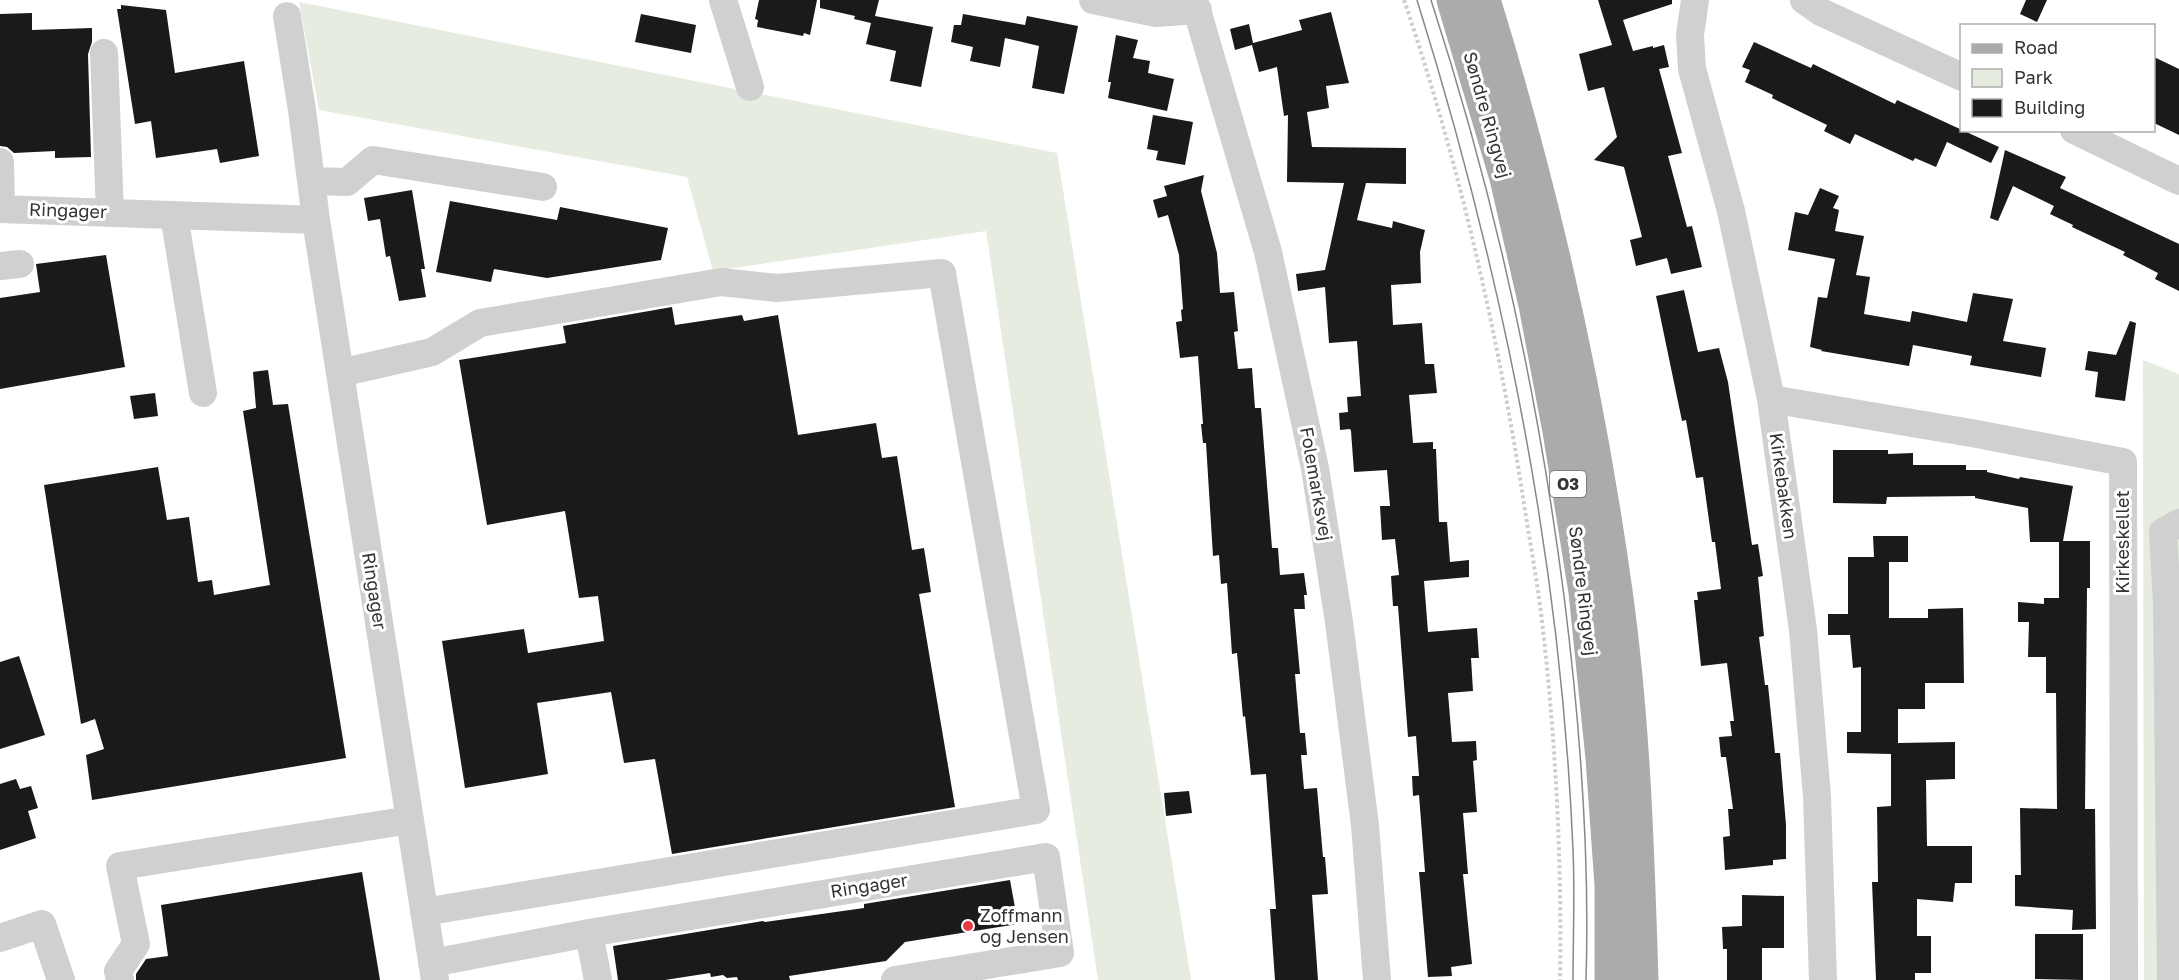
<svg xmlns="http://www.w3.org/2000/svg" width="2179" height="980" viewBox="0 0 2179 980" font-family="'Golos Text',sans-serif">
	<style>
		.green { fill: #e6ecdf }
		.building { fill: #1a1a1a }
		.lines { fill: none; stroke-linecap: round; stroke-linejoin: round }
		.path { stroke: #cdcdcd; stroke-width: 4; stroke-dasharray: 3 3; stroke-linecap: butt }
		.minor { stroke: #d0d0d0; stroke-width: 28 }
		.major { stroke: #ababab; stroke-width: 33 }
		.tram { stroke: #888; stroke-width: 1.5 }
		.poi-dot { fill: #e63946; stroke: #fff; stroke-width: 2 }
		.labels { text-anchor: middle; stroke-width: 6; stroke-linejoin: round; paint-order: stroke }
		.shield { fill: #fff; stroke: #707070; stroke-width: 1.5 }
		.shield-label { font-size: 16px; font-weight: bold; fill: #333 }
		.street-label { font-size: 18px; fill: #333; stroke: #fff }
		.poi-label { font-size: 18px; fill: #333; stroke: #fff; text-anchor: start }
	</style>
	<rect width="100%" height="100%" fill="#fff"/>
	<path class="green" d="M299,2L1057,153L1191,980H1098L986,231L713,271L687,177L319,110Z
		M2143,360L2179,374V980H2144Z"/>
	<path class="building" d="M759,0H817L810,35L804,33L803,36L757,27L758,20L755,19Z
		M820,0H879L875,16L933,27L921,87L890,81L896,51L866,44L871,23L854,19L855,16L820,8Z
		M1598,0H1672V4L1623,20L1633,51L1653,46V48L1664,45L1669,67L1659,69L1682,153L1668,156L1687,227L1692,226L1702,267L1671,274L1667,258L1636,266L1630,240L1642,237L1624,167L1594,160L1617,137L1604,87L1588,91L1579,54L1612,45Z
		M2026,0H2047L2037,22L2020,14Z
		M121,5L166,10L175,73L244,61L259,156L220,163L217,149L156,158L151,121L135,124L117,9H121Z
		M1331,12L1349,83L1326,86L1329,108L1307,112L1312,147L1406,148V184L1366,183L1357,220L1392,228L1393,221L1425,230L1420,252L1421,283L1391,285L1393,325L1422,323L1425,364H1434L1437,393L1409,395L1413,443L1433,442V449H1436L1439,522H1447L1450,562L1469,560V577L1424,581L1428,632L1477,628L1479,658H1471L1473,691L1448,693L1452,742L1476,741L1477,760L1473,761L1477,812L1463,813L1468,874H1463L1472,964L1451,967L1452,976L1428,977L1419,872H1425L1419,795L1413,796L1412,776H1419L1416,736L1408,737L1398,606H1393L1391,576L1399,575L1395,539L1382,540L1380,506H1390L1387,470L1354,472L1351,431L1350,429L1340,430L1339,413L1348,412L1347,397L1361,396L1357,341L1329,343L1325,287L1298,291L1296,274L1325,270L1344,183L1287,182L1288,115L1284,116L1277,67L1259,72L1252,45L1235,50L1230,29L1249,24L1253,43L1302,30L1299,20Z
		M32,13V30L92,28V42L88,54L91,157L55,158V151L14,153L7,147L0,146V14Z
		M641,14L696,25L691,53L635,42Z
		M963,14L1025,25L1027,16L1078,26L1064,94L1032,88L1039,46L1005,38L1000,67L970,61L973,47L951,42L954,25H961Z
		M1116,35L1138,40L1133,58L1150,61L1148,73L1174,79L1167,111L1108,98L1111,82H1108Z
		M1754,42L1811,68L1813,64L1895,104L1897,100L1999,147L1991,163L1947,142L1936,167L1915,158L1913,161L1855,134L1850,144L1824,131L1827,125L1772,98L1773,95L1745,82L1750,70L1742,67Z
		M2154,57L2179,69V135L2154,123Z
		M1153,115L1193,122L1185,165L1156,160L1158,151L1147,149Z
		M2005,150L2066,177L2060,188L2179,244V291L2155,279L2158,273L2123,255L2125,252L2072,227L2073,225L2050,214L2054,206L2013,186L1998,221L1990,218Z
		M1204,175L1201,191L1217,253L1220,293L1234,292L1238,331L1234,332L1238,369L1252,368L1255,408H1261L1272,548H1278L1280,575L1304,573L1307,595H1304L1305,609H1294L1300,674H1295L1300,733H1305L1307,755H1301L1304,789L1317,788L1323,857H1325L1328,894L1312,895L1318,980H1275L1270,909H1276L1266,774L1251,775L1245,716L1243,717L1237,653L1232,654L1227,583L1221,584L1219,555L1213,556L1206,443H1203L1201,424H1203L1198,356L1180,358L1176,322L1182,321L1181,310L1183,309L1179,255L1168,215L1158,218L1153,200L1167,196L1164,186Z
		M1820,188L1839,196L1833,208L1839,210L1835,231L1864,236L1856,275L1870,277L1864,314L1910,322L1912,311L1967,322L1973,293L2013,299L2003,341L2046,348L2041,377L1970,365L1972,356L1913,345L1909,366L1821,351L1822,350L1810,347L1818,297L1827,298L1835,259L1788,250L1795,212L1808,215Z
		M412,190L425,269H421L426,297L399,301L390,256L386,257L380,219L368,221L364,198Z
		M450,201L557,220L560,207L668,228L661,260L547,278L494,269L491,282L436,272Z
		M106,255L125,367L0,389V298L40,292L36,264Z
		M1684,290L1698,352L1719,348L1728,382L1752,545L1758,544L1763,576L1758,577L1764,636L1759,637L1765,685H1768L1775,753H1780L1786,825V859L1773,860V865L1725,870L1723,837L1730,836L1728,809H1733L1726,757H1721L1719,737L1732,736L1730,721H1734L1727,663L1701,666L1694,600H1698L1697,592L1721,589L1715,542H1712L1703,477L1696,478L1686,420L1682,421L1656,296Z
		M672,307L675,325L742,315L744,321L778,315L798,435L876,423L882,458L897,456L912,550L924,548L931,592L919,594L955,807L672,854L655,759L624,763L611,692L537,703L548,774L465,788L442,641L524,629L528,653L604,641L598,596L579,598L565,511L487,525L459,360L566,343L563,326Z
		M2130,321L2136,323L2125,401L2095,397L2098,372L2085,370L2088,351L2116,355Z
		M268,370L273,405L288,404L346,758L92,800L86,755L104,749L95,719L81,724L44,485L158,467L167,520L189,517L198,582L212,580L214,595L270,585L243,411L256,408L253,372Z
		M155,393L158,416L134,419L130,396Z
		M1833,450H1888V454L1913,453V465H1966V470H1987V472L2019,479L2020,477L2073,486L2063,541H2090V588H2087L2085,809H2095L2096,929L2072,930L2073,910L2015,906V875H2021L2020,808L2057,809L2056,693H2046V657H2028L2029,622H2018V602L2044,604V598H2059V542H2030L2028,508L1975,498V496L1887,497L1886,504L1833,503Z
		M1873,536H1908V562H1889V618H1928V609L1963,608L1964,683H1925V709H1898V743L1955,742V779L1926,780L1927,846H1972V883H1955L1953,902L1917,899V936H1931V973H1915V980H1876L1872,882H1878L1877,807L1891,806V754L1847,753V732H1861V667L1853,668L1850,635H1828V614H1848V557H1874Z
		M19,656L45,735L0,749V662Z
		M16,779L20,789L31,786L38,808L28,811L36,838L0,850V784Z
		M1189,791L1192,813L1166,816L1164,793Z
		M362,872L380,980H136V974L146,959L168,956L161,905Z
		M1010,880L1018,924L905,942L886,961L789,976L790,980H738L737,977L727,978L723,975L711,977L710,973L665,980H618L613,946L763,921L765,922L864,908V904Z
		M1742,895L1784,896V948H1762V980H1727V949H1723L1722,927L1742,926Z
		M2035,934H2083V980L2035,979Z"/>
	<g class="lines">
		<path class="path" d="M1404,0C1458,160 1496,325 1522,491C1529,537 1538,584 1543,630C1556,746 1562,863 1560,980"/>
		<path class="minor" d="M723,0L750,87
			M1093,0L1156,13L1198,10
			M1194,0L1268,252L1315,468L1339,622L1365,825L1377,980
			M1695,0L1690,35L1692,69L1731,211L1771,399L1803,630L1817,797L1823,980
			M1804,0L1821,12L1962,77
			M287,16L302,110L316,220L435,980
			M104,53L110,213
			M2074,130L2179,181
			M0,162L1,209
			M312,181L347,182L373,160L543,187
			M0,209L316,220
			M174,215L203,393
			M0,266L20,264
			M340,373L432,352L480,323L721,282L777,288L942,273L1036,810L424,912
			M1771,399L1977,434L2123,462L2124,980
			M589,933L598,980
			M0,938L42,924L61,980
			M432,963L589,933L1046,857L1060,953L895,980
			M120,980L118,971L136,944L120,866L410,820
			M2171,980L2167,604L2163,532L2179,523"/>
		<path class="major" d="M1453,0L1506,178L1535,305L1559,431L1585,592L1602,758L1611,885V980
			M1484,0C1544,194 1588,390 1616,591C1634,720 1638,850 1642,980"/>
		<path class="tram" d="M1417,0C1503,275 1561,561 1573,850C1575,893 1573,937 1573,980
			M1431,0C1494,193 1538,394 1564,596C1580,723 1590,851 1586,980"/>
	</g>
	<circle class="poi-dot" cx="968" cy="926" r="6"/>
	<g class="labels">
		<rect class="shield" x="1550" y="471" width="36" height="26" rx="4.5"/>
		<g class="shield-label">
			<text x="1568" y="490">O3</text>
		</g>
		<g class="street-label">
			<text transform="translate(1487 115) rotate(74)" y="6">Søndre Ringvej</text>
			<text transform="translate(68 211) rotate(2)" y="6">Ringager</text>
			<text transform="translate(1316 484) rotate(80)" y="6">Folemarksvej</text>
			<text transform="translate(1783 486) rotate(82)" y="6">Kirkebakken</text>
			<text transform="translate(2123 542) rotate(-90)" y="6">Kirkeskellet</text>
			<text transform="translate(374 591) rotate(81)" y="6">Ringager</text>
			<text transform="translate(1583 591) rotate(83)" y="6">Søndre Ringvej</text>
			<text transform="translate(869 886) rotate(-9)" y="6">Ringager</text>
		</g>
		<g class="poi-label">
			<text x="980" y="922">Zoffmann<tspan x="980" dy="21">og Jensen</tspan></text>
		</g>
	</g>
	<rect x="1960" y="24" width="195" height="108" fill="#ffffff" stroke="#adadad" stroke-width="1.5"/>
	<rect x="1972" y="44" width="30" height="9" fill="#ababab" stroke="#adadad" stroke-width="1.5"/>
	<text x="2014" y="54" font-size="18" fill="#333333">Road</text>
	<rect x="1972" y="69" width="30" height="18" fill="#e6ecdf" stroke="#adadad" stroke-width="1.5"/>
	<text x="2014" y="84" font-size="18" fill="#333333">Park</text>
	<rect x="1972" y="99" width="30" height="18" fill="#1a1a1a" stroke="#adadad" stroke-width="1.5"/>
	<text x="2014" y="114" font-size="18" fill="#333333">Building</text>
</svg>
